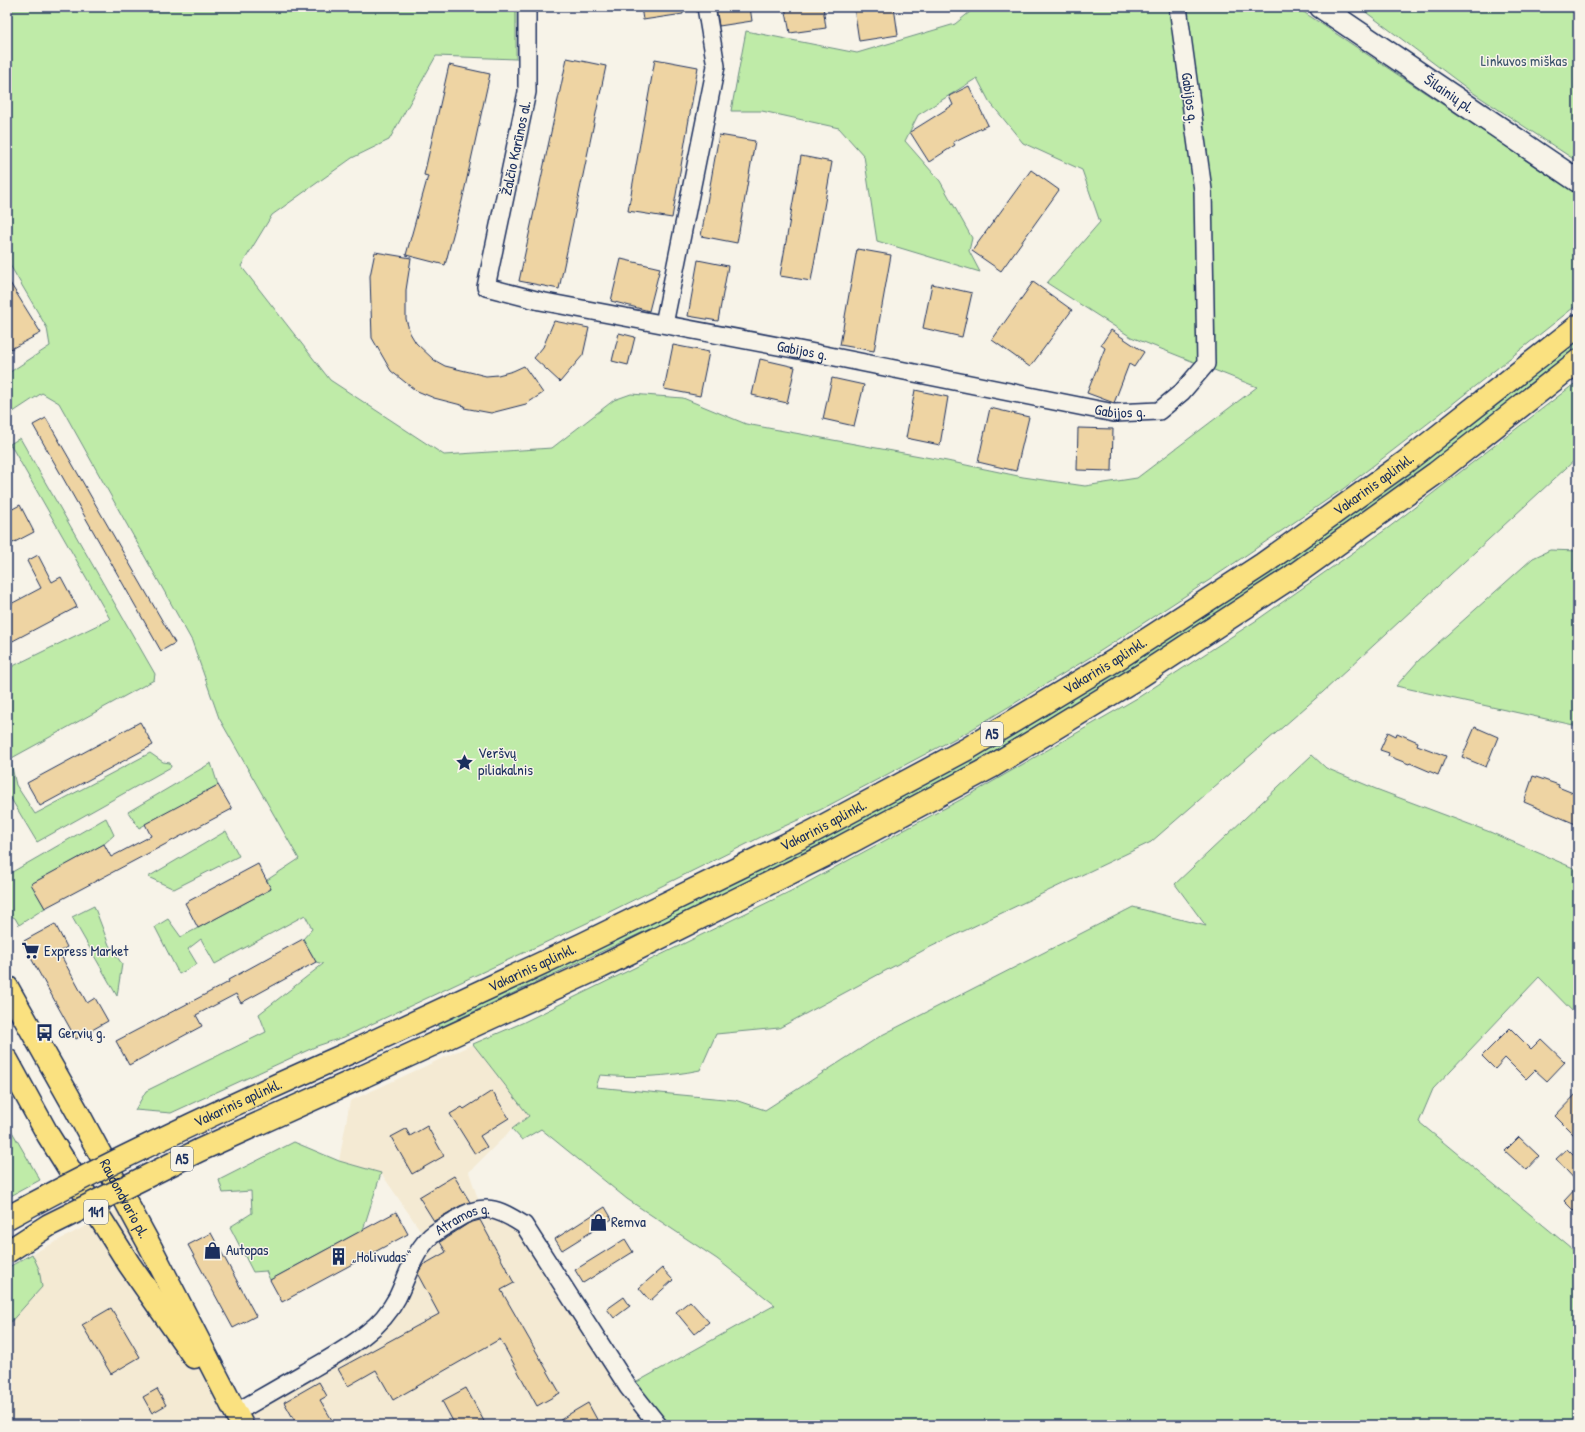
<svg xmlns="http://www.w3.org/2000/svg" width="1585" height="1432" viewBox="0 0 1585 1432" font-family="'Patrick Hand',sans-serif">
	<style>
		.built { fill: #f4ead3 }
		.green { fill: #bfeba8; stroke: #6d8d83 }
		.building { fill: #eed4a3; stroke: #1b2f5e }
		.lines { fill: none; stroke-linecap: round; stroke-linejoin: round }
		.street-casing { stroke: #1b2f5e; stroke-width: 20 }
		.secondary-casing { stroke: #1b2f5e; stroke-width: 25 }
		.primary-casing { stroke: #1b2f5e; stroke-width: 25 }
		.highway-casing { stroke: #1b2f5e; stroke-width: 25 }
		.street { stroke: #f7f3e8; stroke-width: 17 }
		.secondary { stroke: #f7f3e8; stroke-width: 22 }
		.primary { stroke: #fae180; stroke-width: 22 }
		.highway { stroke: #fae180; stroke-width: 22 }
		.highway-bridge-casing { stroke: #1b2f5e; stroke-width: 25; stroke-linecap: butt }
		.highway-bridge { stroke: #fae180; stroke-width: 22 }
		.labels { text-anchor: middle; stroke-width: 3; stroke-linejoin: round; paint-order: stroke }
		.shield { fill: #f7f3e8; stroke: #5d6a87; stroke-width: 1 }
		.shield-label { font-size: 14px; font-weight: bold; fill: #1b2f5e }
		.park-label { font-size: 15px; fill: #3c556d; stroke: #f7f3e8 }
		.street-label { font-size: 15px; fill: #1b2f5e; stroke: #f7f3e8 }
		.poi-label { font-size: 15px; fill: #1b2f5e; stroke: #f7f3e8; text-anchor: start }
	</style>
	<rect width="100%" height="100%" fill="#f7f3e8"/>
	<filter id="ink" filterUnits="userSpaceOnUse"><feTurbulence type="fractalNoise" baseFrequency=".025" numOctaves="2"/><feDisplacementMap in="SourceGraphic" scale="8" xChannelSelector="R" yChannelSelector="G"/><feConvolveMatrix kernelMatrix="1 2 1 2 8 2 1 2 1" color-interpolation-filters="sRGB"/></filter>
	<g filter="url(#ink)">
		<path class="built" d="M473,1044L529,1116L512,1129L469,1172L481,1208L508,1215L658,1425H7V1326L42,1287L39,1269L32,1254L128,1204L235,1413L368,1332L427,1240L381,1173L339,1161L350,1101Z"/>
		<path class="green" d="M7,7H516V59L436,56L389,140L352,158L272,215L241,266L330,380L444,455L552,448L614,400L631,394L683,398L746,424L947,461L1023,477L1085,486L1137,478L1257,387L1131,337L1047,283L1100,222L1082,170L1023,143L989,101L977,78L918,115L905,141L940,181L972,238L969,251L980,272L877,241L864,156L839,128L762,111H731L746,31L857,53L955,24L976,7H1296L1478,128L1569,185L1578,194V304L1431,421L1343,489L1211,579L1102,650L969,731L820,810L765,835L587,923L344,1037L317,1046L171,1113L135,1110L146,1091L266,1032L259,1014L323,964L316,962L303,939L312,929L305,915L215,964L201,939L188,949L197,964L179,974L155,927L168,919L181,937L271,889L267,880L299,859L219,718L192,641L59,403L42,393L7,416V374L50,346L47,328L7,260Z
			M1359,7H1578V162L1472,92Z
			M1578,338V346L1456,444L1361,517L1244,597L1126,673L1020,736L901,804L722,895L439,1028L436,1021L553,970L719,890L898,799L1016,733L1123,667L1241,591L1358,510L1449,441Z
			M1578,381V457L1323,692L1151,842L924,950L779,1028L716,1034L700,1070C666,1077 634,1078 600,1075L596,1087L735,1100L765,1110L882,1035L1133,907L1206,926L1175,884L1312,755L1326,768L1376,789L1490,832L1578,870V1017L1539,977L1433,1089L1419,1122L1578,1254V1425H658L628,1387L775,1305L717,1259L627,1199L541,1129L522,1140L512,1129L529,1116L473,1044L522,1023L797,888L973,793L1139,697L1257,620L1388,528Z
			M20,438L155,674L154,680L10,759L16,785L35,814L150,753L163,762L170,763L171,767L37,842L7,792V669L110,619L10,444Z
			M1550,550L1578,551V726L1396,686L1419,660L1533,558Z
			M211,763L218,785L139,828L128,812Z
			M106,818L114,835L104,844L32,884L45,908L19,925L15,918L9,915L7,912V875Z
			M226,831L239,856L174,889L148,877Z
			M94,906L109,945L122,964L117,996L72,917Z
			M7,1123L40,1180L7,1198Z
			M294,1142L339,1161L381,1173L363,1230L270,1280L266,1271L253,1272L230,1227L252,1213L251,1191L223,1193L219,1180Z
			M32,1254L39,1269L42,1287L7,1326V1268Z"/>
		<path class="building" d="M641,7H683V14L643,20Z
			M716,7H750L752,21L719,26Z
			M785,7H823L826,28L790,33Z
			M854,7H894L898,35L859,41Z
			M567,58L606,66L559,289L519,281Z
			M655,59L698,67L672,218L628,211Z
			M449,65L490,74L462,201L445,265L406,255L428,176L424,175Z
			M969,86L988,125L953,142L955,145L929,162L910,132L953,105L949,96Z
			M719,135L755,141L737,243L701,236Z
			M801,156L832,162L811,281L780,276Z
			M1031,170L1059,190L1001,271L972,251Z
			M857,249L891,255L874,351L840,345Z
			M375,252L411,258L406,290V319L410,333L416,343L434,360L445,366L486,376L498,375L513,371L524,366L543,393L526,404L491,413L464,408L465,406L434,398L415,390L391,371L372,338L370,276Z
			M621,259L660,268L649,311L611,301Z
			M698,260L728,266L718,321L688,316Z
			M7,278L41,333L7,351Z
			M1033,282L1072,310L1030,367L992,340Z
			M932,284L972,293L962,337L923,328Z
			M554,321L589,328L583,355L560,382L534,358L543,347Z
			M1111,330L1144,352L1134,367L1129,364L1114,403L1087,393L1105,348L1101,345Z
			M619,333L635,337L628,365L612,361Z
			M673,345L709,352L700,396L664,389Z
			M760,359L795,367L787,403L752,395Z
			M832,378L864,385L854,426L823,419Z
			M915,390L948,397L940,445L906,438Z
			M990,408L1029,417L1016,471L978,462Z
			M46,418L175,643L161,651L33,425Z
			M1078,428L1113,429L1112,471L1077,470Z
			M20,505L34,532L7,546V512Z
			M38,555L52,582L61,577L77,607L7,644V606L41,588L27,561Z
			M140,722L153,745L40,806L27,783Z
			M1475,727L1498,737L1486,767L1462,757Z
			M1388,732L1396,736L1397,733L1418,742L1417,745L1446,756L1438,775L1410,763L1409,764L1388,756L1389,753L1380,750Z
			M1533,776L1559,785L1558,787L1578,795V825L1524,802Z
			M218,785L232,809L45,908L31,884L104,844L111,857L151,836L145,824Z
			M258,864L271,889L198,928L185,903Z
			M55,924L67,947L59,952L87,1003L95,998L108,1021L76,1039L22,942Z
			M303,939L316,962L241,1003L236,994L196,1015L202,1026L129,1065L116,1041L229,982L228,980Z
			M1510,1028L1531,1049L1541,1039L1565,1062L1547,1081L1535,1070L1526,1079L1505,1058L1495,1069L1482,1056Z
			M492,1091L509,1118L480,1136L487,1147L475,1154L450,1114L462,1107L464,1109Z
			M1578,1092V1139L1555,1116Z
			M427,1126L444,1156L412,1174L391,1137L406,1129L410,1136Z
			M1519,1137L1539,1156L1526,1170L1505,1151Z
			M1567,1149L1578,1160V1183L1556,1159Z
			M454,1176L470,1202L460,1206L434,1221L419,1197Z
			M1578,1186V1215L1564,1201Z
			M605,1207L612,1219L562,1250L555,1239Z
			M396,1212L408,1234L282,1302L270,1280Z
			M480,1220L514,1283L501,1290L560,1393L537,1406L500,1339L393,1400L376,1370L348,1386L338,1369L439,1314L418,1275L419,1271L423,1265L446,1252L440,1242L469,1223Z
			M211,1233L256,1316L233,1328L188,1245Z
			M625,1239L633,1252L583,1283L575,1270Z
			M662,1268L673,1280L650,1301L639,1288Z
			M624,1297L630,1306L614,1318L607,1309Z
			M690,1301L709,1322L694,1334L676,1312Z
			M111,1308L140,1357L111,1374L82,1325Z
			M319,1382L327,1396L320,1400L335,1425H297L284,1402Z
			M466,1388L486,1425H455L442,1401Z
			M157,1389L166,1405L152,1413L143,1397Z
			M588,1403L600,1425H553L571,1413Z"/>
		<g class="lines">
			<defs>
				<g id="street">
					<path id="s1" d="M527,7V92L486,287L540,301L815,353L1114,413L1159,411L1182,392L1206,364L1203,190L1178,7"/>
					<path d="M664,324L716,66L706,7"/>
					<path id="s2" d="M235,1413C259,1399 282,1386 306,1372C327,1360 349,1348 367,1333C379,1324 390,1311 397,1298C407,1278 412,1256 428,1239C435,1231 446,1226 455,1220C484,1202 497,1208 524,1225L628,1387L658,1425"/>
				</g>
				<g id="secondary">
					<path id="s3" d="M1321,7L1578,181"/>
				</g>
				<g id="primary">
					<path id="s4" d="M7,987L78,1113L150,1246L242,1425"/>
					<path d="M7,1060L48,1135L129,1264L194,1357"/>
				</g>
				<g id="highway">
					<path id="s5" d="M351,1052L583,944L812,832L967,749L1117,659L1263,564L1404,463L1578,326"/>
					<path d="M364,1076L601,967L832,852L991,767L1142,675L1290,578L1436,473L1578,361"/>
				</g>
			</defs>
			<use href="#street" class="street-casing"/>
			<use href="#secondary" class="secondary-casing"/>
			<use href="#primary" class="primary-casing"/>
			<use href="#highway" class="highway-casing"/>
			<use href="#street" class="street"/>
			<use href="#secondary" class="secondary"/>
			<use href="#primary" class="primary"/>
			<use href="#highway" class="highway"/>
			<defs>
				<g id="highway-bridge">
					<path id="s6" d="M7,1218C118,1157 235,1103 351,1052"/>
					<path d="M7,1252L49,1225L200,1150L364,1076"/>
				</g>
			</defs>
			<use href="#highway-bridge" class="highway-bridge-casing"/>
			<use href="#highway-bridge" class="highway-bridge"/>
		</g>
	</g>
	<defs>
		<symbol id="sight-bare" viewBox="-9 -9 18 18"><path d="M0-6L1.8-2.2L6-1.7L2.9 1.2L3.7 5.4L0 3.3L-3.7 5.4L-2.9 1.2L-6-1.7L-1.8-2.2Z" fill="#1b2f5e" stroke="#f7f3e8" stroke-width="2.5" paint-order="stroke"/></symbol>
		<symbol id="supermarket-bare" viewBox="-9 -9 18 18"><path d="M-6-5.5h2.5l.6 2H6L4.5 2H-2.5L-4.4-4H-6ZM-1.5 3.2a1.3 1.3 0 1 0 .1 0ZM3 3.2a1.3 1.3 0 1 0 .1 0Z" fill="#1b2f5e" stroke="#f7f3e8" stroke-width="2.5" paint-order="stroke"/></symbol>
		<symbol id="bus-bare" viewBox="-9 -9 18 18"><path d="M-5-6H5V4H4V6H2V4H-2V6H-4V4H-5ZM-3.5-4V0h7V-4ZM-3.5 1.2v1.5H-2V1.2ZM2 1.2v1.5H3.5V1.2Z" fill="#1b2f5e" stroke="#f7f3e8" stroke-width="2.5" paint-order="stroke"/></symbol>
		<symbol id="shop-bare" viewBox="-9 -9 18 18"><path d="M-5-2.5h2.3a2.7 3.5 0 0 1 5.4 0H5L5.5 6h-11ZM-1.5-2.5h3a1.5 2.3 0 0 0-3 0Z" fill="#1b2f5e" stroke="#f7f3e8" stroke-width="2.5" paint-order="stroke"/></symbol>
		<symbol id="building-bare" viewBox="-9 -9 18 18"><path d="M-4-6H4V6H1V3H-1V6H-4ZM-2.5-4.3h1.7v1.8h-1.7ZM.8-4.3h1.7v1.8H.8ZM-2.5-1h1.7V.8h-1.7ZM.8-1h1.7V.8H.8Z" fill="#1b2f5e" stroke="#f7f3e8" stroke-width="2.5" paint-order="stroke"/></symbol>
	</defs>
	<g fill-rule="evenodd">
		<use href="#sight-bare" x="452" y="750" width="25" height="25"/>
		<use href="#supermarket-bare" x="18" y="938" width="25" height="25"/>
		<use href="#bus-bare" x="32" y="1020" width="25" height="25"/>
		<use href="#shop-bare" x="586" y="1210" width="25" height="25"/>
		<use href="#shop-bare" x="200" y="1238" width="25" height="25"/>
		<use href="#building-bare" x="326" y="1244" width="25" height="25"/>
	</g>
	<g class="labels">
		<g class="shield">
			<rect x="981" y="722" width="22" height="24" rx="3"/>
			<rect x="171" y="1147" width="22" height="24" rx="3"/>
			<rect x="84" y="1200" width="24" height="24" rx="3"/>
		</g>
		<g class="shield-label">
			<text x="992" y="739">A5</text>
			<text x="182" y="1164">A5</text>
			<text x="96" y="1217">141</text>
		</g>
		<g class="park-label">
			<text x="1524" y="66">Linkuvos miškas</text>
		</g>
		<g class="street-label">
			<text dy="5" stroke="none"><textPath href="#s3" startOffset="155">Šilainių pl.</textPath></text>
			<text transform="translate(1190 98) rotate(82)" y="5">Gabijos g.</text>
			<text transform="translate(516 148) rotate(-78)" y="5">Žalčio Karūnos al.</text>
			<text dy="5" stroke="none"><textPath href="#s1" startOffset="607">Gabijos g.</textPath></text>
			<text dy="5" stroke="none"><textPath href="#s1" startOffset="931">Gabijos g.</textPath></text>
			<text dy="5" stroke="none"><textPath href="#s5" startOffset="1172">Vakarinis aplinkl.</textPath></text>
			<text dy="5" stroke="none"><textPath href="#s5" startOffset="848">Vakarinis aplinkl.</textPath></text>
			<text dy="5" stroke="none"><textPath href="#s5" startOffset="524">Vakarinis aplinkl.</textPath></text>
			<text dy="5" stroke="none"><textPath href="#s5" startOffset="200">Vakarinis aplinkl.</textPath></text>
			<text dy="5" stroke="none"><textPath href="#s6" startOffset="258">Vakarinis aplinkl.</textPath></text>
			<text dy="5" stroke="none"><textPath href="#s4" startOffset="242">Raudondvario pl.</textPath></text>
			<text dy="5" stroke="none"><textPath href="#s2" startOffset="309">Atramos g.</textPath></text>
		</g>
		<g class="poi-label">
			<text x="478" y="758">Veršvų<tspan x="478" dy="17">piliakalnis</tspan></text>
			<text x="44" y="956">Express Market</text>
			<text x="58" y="1038">Gervių g.</text>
			<text x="611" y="1227">Remva</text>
			<text x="226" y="1255">Autopas</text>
			<text x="352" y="1262">„Holivudas“</text>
		</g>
	</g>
	<rect width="1585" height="1432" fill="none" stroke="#f7f3e8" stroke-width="24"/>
	<rect x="12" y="12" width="1561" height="1408" fill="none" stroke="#1b2f5e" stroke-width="1.5" filter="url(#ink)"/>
</svg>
